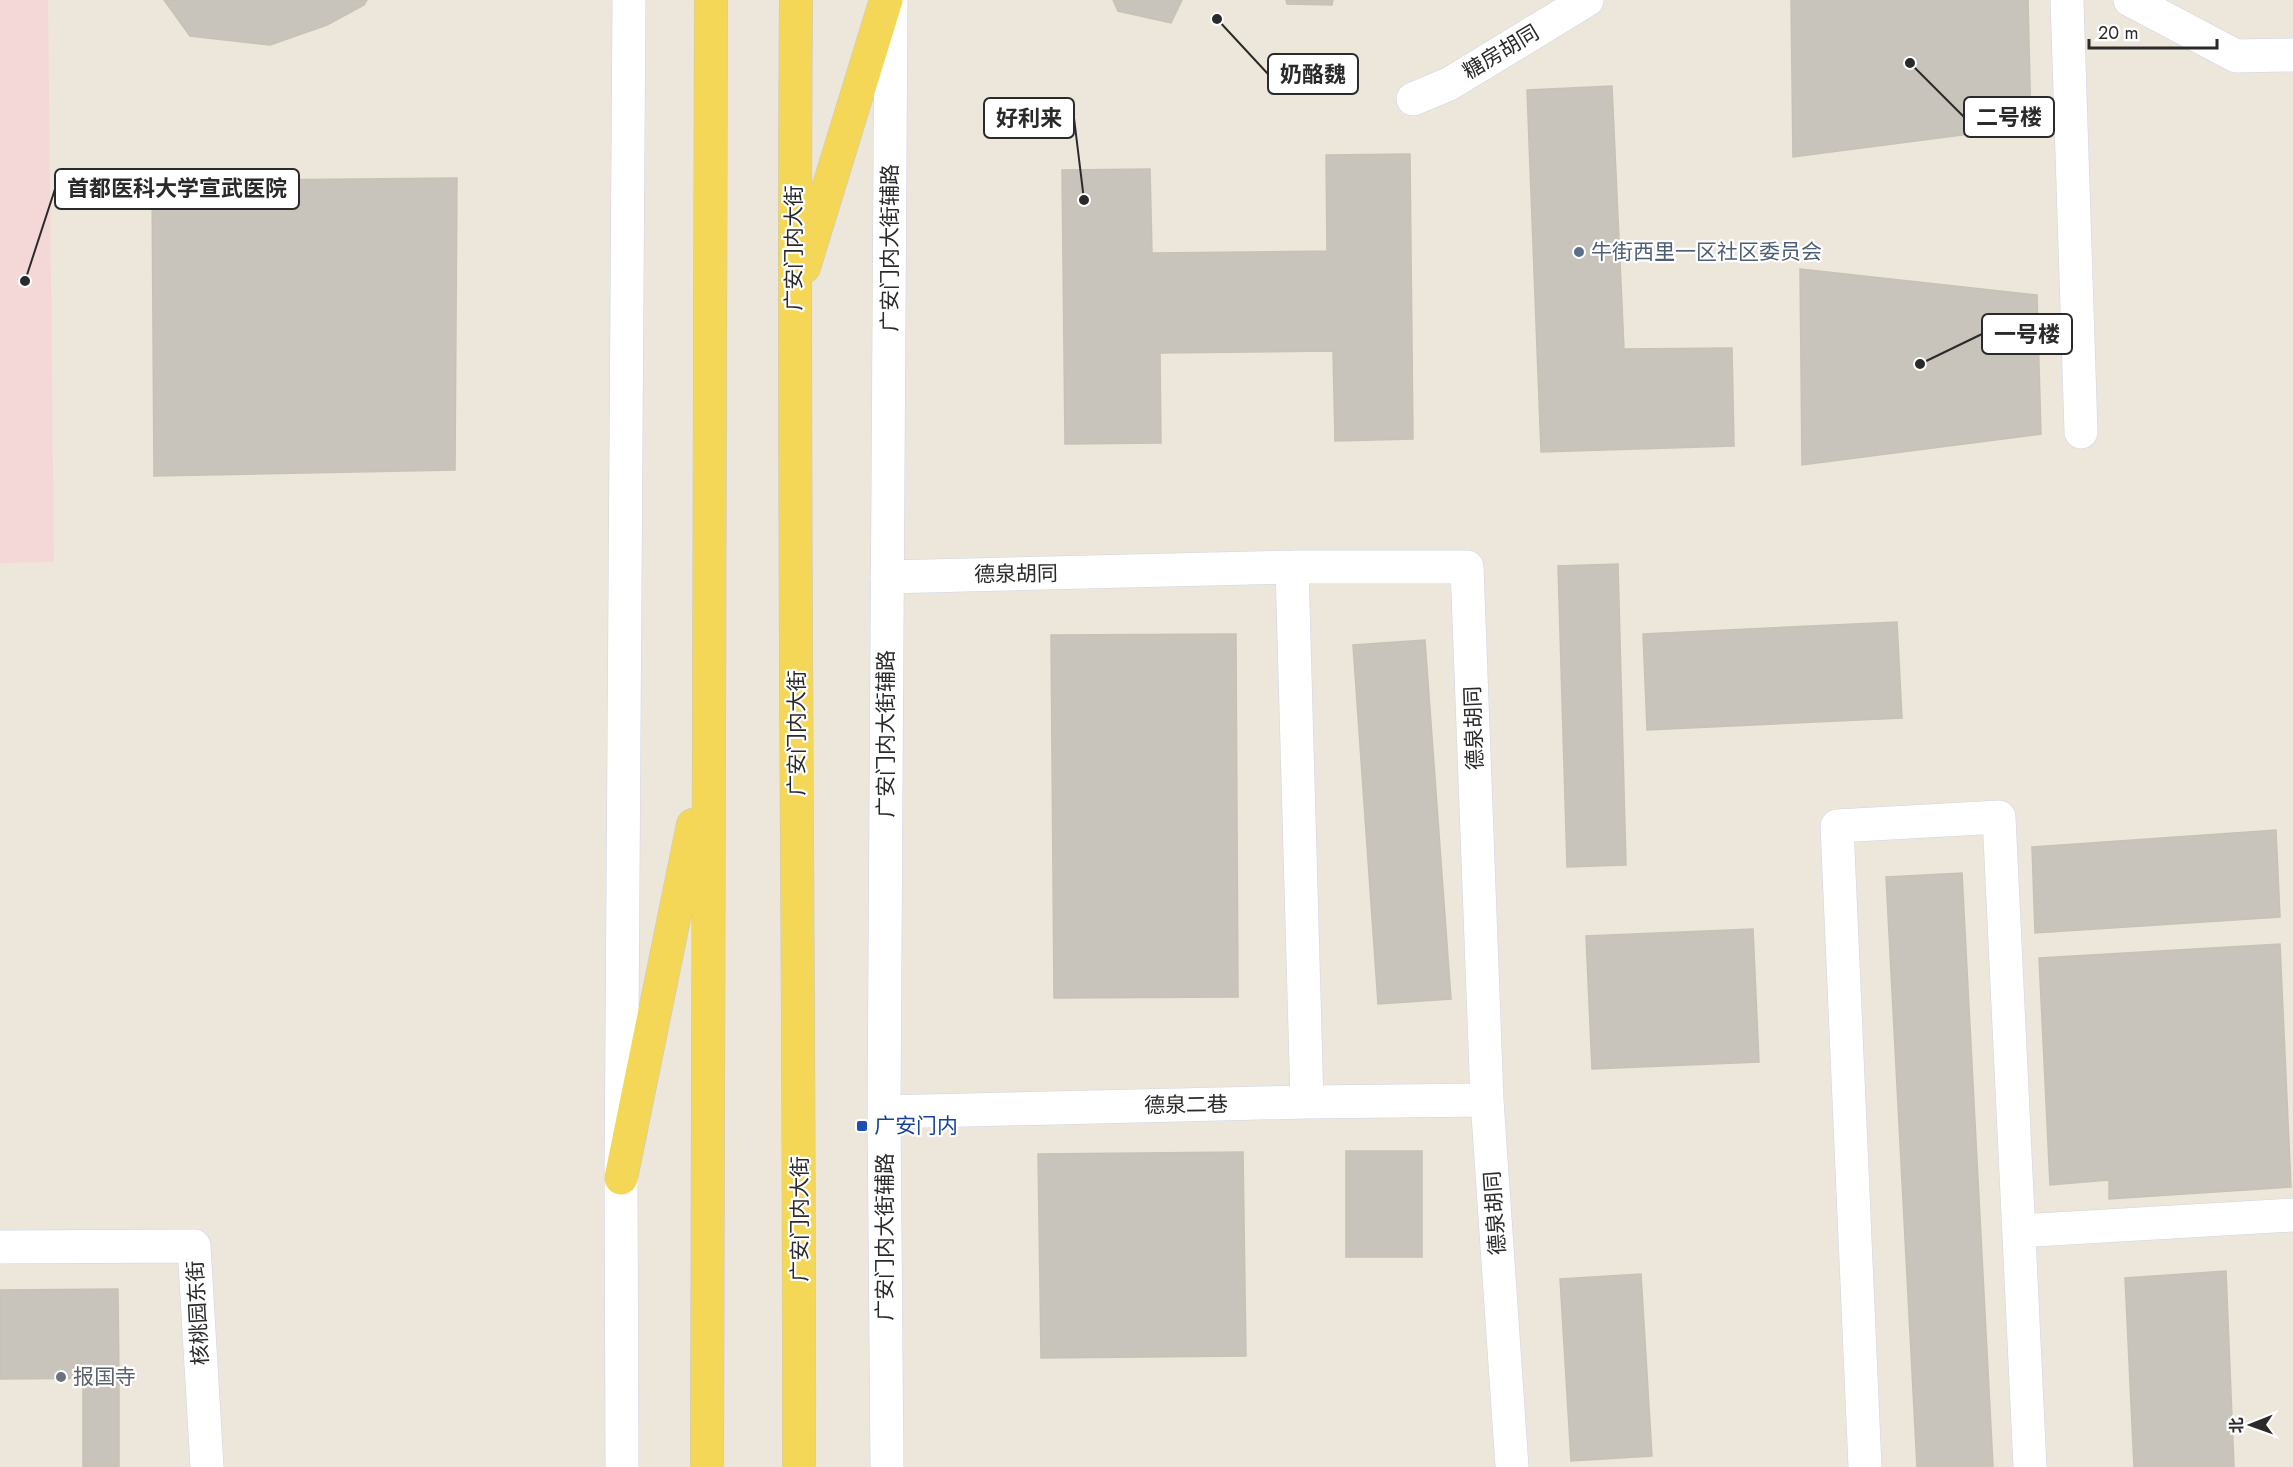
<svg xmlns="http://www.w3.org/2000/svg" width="2293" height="1467" viewBox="0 0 2293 1467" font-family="Jost,'Noto Sans SC',sans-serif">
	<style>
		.medical { fill: #f4d8d8 }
		.building { fill: #c8c3bb; stroke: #c8c2b5; stroke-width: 1.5 }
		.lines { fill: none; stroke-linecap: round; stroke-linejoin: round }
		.minor-casing { stroke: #d1d3e3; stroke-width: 34 }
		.major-casing { stroke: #c8c8c8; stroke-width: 34 }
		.minor { stroke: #fff; stroke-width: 33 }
		.major { stroke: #f5d758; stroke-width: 33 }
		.service-dot { fill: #5c6f8a; stroke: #fff; stroke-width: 2 }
		.transit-dot { fill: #1a4fb4; stroke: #fff; stroke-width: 2 }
		.worship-dot { fill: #6b7280; stroke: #fff; stroke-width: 2 }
		.labels { text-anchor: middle; stroke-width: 4.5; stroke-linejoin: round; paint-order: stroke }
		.street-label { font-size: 21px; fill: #2a2a2a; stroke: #fff }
		.service-label { font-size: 21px; fill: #4e5e75; stroke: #fff; text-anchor: start }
		.transit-label { font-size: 21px; fill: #164399; stroke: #fff; text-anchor: start }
		.worship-label { font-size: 21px; fill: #5b616d; stroke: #fff; text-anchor: start }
		.leader { fill: none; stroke: #2a2a2a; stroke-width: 2 }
		.callout-dot { fill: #2a2a2a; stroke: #fff; stroke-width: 2 }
		.callout { fill: #fff; stroke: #2a2a2a; stroke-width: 2 }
		.callout-label { font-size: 22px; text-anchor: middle; font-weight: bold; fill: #2a2a2a }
	</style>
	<rect width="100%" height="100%" fill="#ede6db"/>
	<path class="medical" d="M0,0H48L54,562L0,563Z"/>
	<path class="building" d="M164,0H367L364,5L327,25L270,45L190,36Z
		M1113,0H1182L1171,23L1118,11Z
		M1286,0H1333L1332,5L1287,4Z
		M1791,0H2028L2031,126L1793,157Z
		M1612,86L1624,349L1732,348L1734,446L1541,452L1527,90Z
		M1410,154L1413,439L1335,441L1333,351L1160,353L1161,443L1065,444L1062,170L1150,169L1152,253L1327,251L1326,155Z
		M457,178L455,470L154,476L152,181Z
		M1800,269L2037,295L2041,434L1802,465Z
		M1618,564L1626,865L1567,867L1558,566Z
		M1897,622L1902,718L1647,730L1643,634Z
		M1236,634L1238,997L1054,998L1051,635Z
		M1425,640L1451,999L1378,1004L1353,645Z
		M2276,830L2280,917L2035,933L2032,847Z
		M1962,873L1993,1466L1917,1467L1886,877Z
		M1753,929L1759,1062L1592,1069L1586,936Z
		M2280,944L2291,1187L2109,1199V1180L2050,1185L2039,958Z
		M1346,1151H1422V1257H1346Z
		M1243,1152L1246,1356L1041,1358L1038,1154Z
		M2226,1271L2234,1467H2134L2125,1278Z
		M1641,1274L1652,1456L1571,1461L1560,1279Z
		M118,1289L119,1378L0,1379V1290Z
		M83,1378H119V1467H83Z"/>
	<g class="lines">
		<defs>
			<path id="minor" d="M2067,0L2081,432
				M2130,0L2236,56L2293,55
				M1413,99L1449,84L1587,0
				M1292,567L1307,1102
				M887,577L1292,567H1467L1487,1100L1512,1467
				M884,1112L1307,1102L1487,1100
				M2019,1231L2293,1215
				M0,1247L194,1246L207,1467
				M622,1467L621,1178L629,0
				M887,1467L884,1112L891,0
				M1865,1467L1837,826L1999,817L2030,1467"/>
			<path id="major" d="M796,0C792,489 800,978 799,1467
				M804,267L886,0
				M621,1178L693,825
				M707,1467L711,0"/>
		</defs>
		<use href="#minor" class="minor-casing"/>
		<use href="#major" class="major-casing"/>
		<use href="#minor" class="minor"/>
		<use href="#major" class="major"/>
	</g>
	<circle class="service-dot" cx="1579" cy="252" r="6"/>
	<rect class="transit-dot" x="856" y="1120" width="12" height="12" rx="3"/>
	<circle class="worship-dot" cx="61" cy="1377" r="6"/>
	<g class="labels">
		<g class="street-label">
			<text transform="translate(1501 52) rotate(-31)" y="7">糖房胡同</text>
			<text transform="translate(794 248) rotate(-90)" y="7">广安门内大街</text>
			<text transform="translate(890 248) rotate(-90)" y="7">广安门内大街辅路</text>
			<text transform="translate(1016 574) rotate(-1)" y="7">德泉胡同</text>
			<text transform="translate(1474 728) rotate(-92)" y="7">德泉胡同</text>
			<text transform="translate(797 733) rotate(-90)" y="7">广安门内大街</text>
			<text transform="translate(886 734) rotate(-90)" y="7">广安门内大街辅路</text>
			<text transform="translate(1186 1105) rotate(-1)" y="7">德泉二巷</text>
			<text transform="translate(1495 1213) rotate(-94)" y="7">德泉胡同</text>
			<text transform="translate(800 1219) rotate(-90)" y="7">广安门内大街</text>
			<text transform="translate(885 1237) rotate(-90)" y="7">广安门内大街辅路</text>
			<text transform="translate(198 1313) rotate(-93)" y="7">核桃园东街</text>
		</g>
		<g class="service-label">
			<text x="1591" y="259">牛街西里一区社区委员会</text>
		</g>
		<g class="transit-label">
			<text x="874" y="1133">广安门内</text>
		</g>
		<g class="worship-label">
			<text x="73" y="1384">报国寺</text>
		</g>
	</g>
	<path class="leader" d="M1217 19L1268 74M1910 63L1964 117M1084 200L1074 118M25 281L55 189M1920 364L1982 334"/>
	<g class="callout-dot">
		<circle cx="1217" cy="19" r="6"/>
		<circle cx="1910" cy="63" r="6"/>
		<circle cx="1084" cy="200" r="6"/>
		<circle cx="25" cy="281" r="6"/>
		<circle cx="1920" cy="364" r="6"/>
	</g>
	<g class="callout">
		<rect x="1268" y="54" width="90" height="40" rx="6"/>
		<rect x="1964" y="97" width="90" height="40" rx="6"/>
		<rect x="984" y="98" width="90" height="40" rx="6"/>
		<rect x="55" y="169" width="244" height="40" rx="6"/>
		<rect x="1982" y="314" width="90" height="40" rx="6"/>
	</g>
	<g class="callout-label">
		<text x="1313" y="82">奶酪魏</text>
		<text x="2009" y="125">二号楼</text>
		<text x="1029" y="126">好利来</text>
		<text x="177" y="196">首都医科大学宣武医院</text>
		<text x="2027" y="342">一号楼</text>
	</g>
	<g transform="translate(2251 1425) rotate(269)" stroke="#ffffff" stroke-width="4.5" paint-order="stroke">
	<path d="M0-4.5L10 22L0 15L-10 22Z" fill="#2a2a2a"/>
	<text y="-9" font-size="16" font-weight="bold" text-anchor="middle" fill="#2a2a2a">北</text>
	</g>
	<path d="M2089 39v9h128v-9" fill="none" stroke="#2a2a2a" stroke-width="3"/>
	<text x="2098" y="39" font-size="18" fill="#2a2a2a" stroke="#ffffff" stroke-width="4.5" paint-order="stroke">20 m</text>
</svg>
